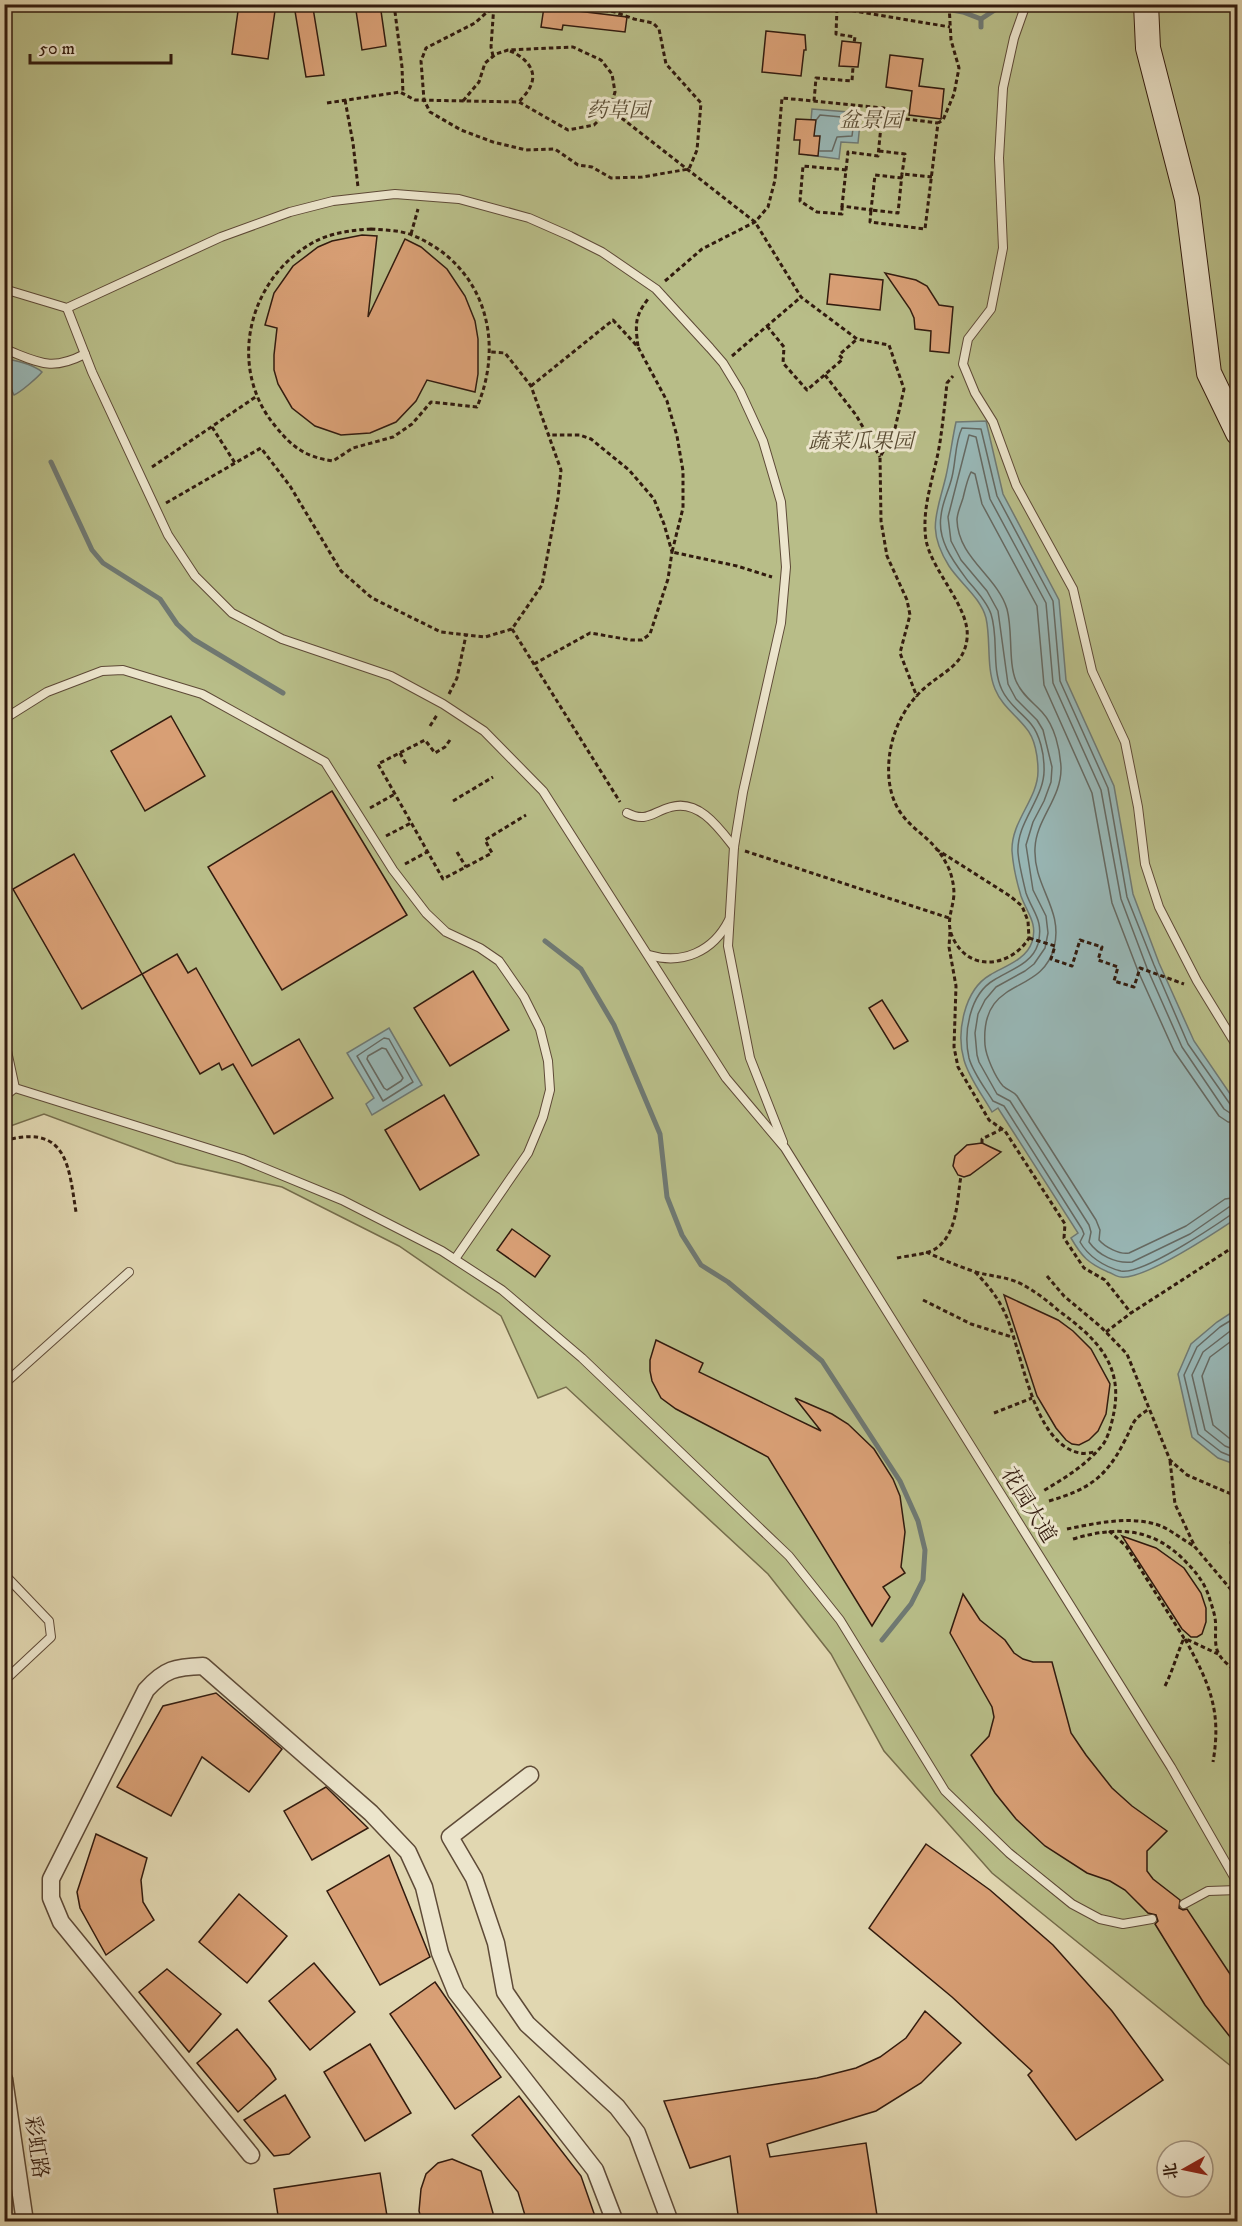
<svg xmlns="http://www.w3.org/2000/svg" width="1242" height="2226" viewBox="0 0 1242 2226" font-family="'IM FELL DW Pica','Noto Serif SC',serif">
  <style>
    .green { fill: #b8bd88; stroke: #756c4b; stroke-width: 1.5 }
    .water { fill: #98b7b6; stroke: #6f7973; stroke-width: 1.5 }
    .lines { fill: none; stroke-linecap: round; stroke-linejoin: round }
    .shore { stroke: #656962; stroke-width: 1.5 }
    .stream { stroke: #6f7973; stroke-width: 5 }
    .building { fill: #d89f75; stroke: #321b0e; stroke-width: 1.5 }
    .lane-casing { stroke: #5e4a37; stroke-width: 10 }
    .street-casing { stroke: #5e4a37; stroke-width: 19 }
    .secondary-casing { stroke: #321b0e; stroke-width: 26 }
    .path { stroke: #321b0e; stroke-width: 3; stroke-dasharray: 4.5 3; stroke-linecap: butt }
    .lane { stroke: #ece5cc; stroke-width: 8 }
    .street { stroke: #ece5cc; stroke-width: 16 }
    .secondary { stroke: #ece5cc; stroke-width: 24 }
    .labels { text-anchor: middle; stroke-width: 6; stroke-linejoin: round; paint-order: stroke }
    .park-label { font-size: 21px; font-style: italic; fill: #5a4c33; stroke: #ece5cc }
    .street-label { font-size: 21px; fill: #321b0e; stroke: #ece5cc }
  </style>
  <rect width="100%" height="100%" fill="#e1d7b1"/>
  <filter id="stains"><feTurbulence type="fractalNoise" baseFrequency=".00333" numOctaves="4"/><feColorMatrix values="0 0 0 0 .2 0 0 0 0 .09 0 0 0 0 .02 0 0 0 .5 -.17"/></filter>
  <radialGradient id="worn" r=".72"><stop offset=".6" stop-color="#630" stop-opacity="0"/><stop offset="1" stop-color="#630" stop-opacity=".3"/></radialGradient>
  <polygon class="green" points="4,5 1237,5 1237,2071 992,1873 884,1751 831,1654 768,1574 566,1387 538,1398 501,1316 399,1246 282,1187 176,1163 44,1114 5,1128"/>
  <g class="water">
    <polygon points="812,109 861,113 858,143 841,142 839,159 808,155"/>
    <path d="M7,359C18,361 34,365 42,372C38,377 21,392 14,395C10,388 6,367 7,359Z"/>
    <path d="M986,421L1003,494L1059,600L1066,680L1114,786L1133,894L1159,963L1194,1041L1237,1104V1218C1216,1232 1145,1280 1121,1277C1117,1277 1112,1273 1108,1272C1088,1263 1082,1257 1071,1238L1078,1233L998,1108L992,1112C983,1096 969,1078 964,1060C956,1033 964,990 990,975C1005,966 1026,960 1032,942C1038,923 1027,913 1021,896C1017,883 1013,865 1012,851C1011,821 1038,799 1038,771C1038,757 1035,738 1026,728C1015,714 1002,706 995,689C986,667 991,640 986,618C981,598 960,583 949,566C926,529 937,514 946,476C950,458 952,440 956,422Z"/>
    <polygon points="389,1028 422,1085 372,1115 366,1104 374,1098 347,1053"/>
    <polygon points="1237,1309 1237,1465 1218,1458 1192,1437 1178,1374 1191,1344 1217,1322"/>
  </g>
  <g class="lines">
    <g class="shore">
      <polyline points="817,119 820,115 852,118 854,121 852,136 837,137 832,151 820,151"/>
      <polygon points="384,1038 389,1039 413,1082 383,1101 357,1056"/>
      <polygon points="382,1048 386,1049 403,1078 401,1081 387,1090 384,1088 367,1059 368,1056"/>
      <path d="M1238,1107L1230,1104L1188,1044L1154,965L1127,897L1108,788L1060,681L1053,601L997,496L981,429L962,428C955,442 956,461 952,477C949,490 942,503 941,516C937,541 954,562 968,581C976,590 987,602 991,614C999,638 991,667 1002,690C1009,705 1021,712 1031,724C1040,735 1044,754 1044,767C1046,798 1016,821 1018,853C1019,865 1023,880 1026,893C1033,913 1044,920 1038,944C1032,964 1010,970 994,980C970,994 963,1032 969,1058C973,1073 985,1088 993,1101L1004,1106L1082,1229L1084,1234L1080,1242C1088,1256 1104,1267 1121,1271C1142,1275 1213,1227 1232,1214L1238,1213"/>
      <path d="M1238,1114L1230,1113L1224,1109L1182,1047L1147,968L1121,899L1101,790L1053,683L1046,603L990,499L976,437L969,435L948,517L951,541L961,560L987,591L998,611L1008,684L1016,699L1037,720L1043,730L1052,767L1051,782L1044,801L1033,822L1026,845L1033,890L1046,916L1048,933L1045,948L1034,964L1025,971L996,987L985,1000L978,1014L975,1033L977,1055L979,1062L997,1094L1010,1101L1089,1225L1091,1232L1089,1242C1098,1255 1116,1264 1132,1262L1190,1234L1229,1207L1238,1206"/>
      <path d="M1238,1123L1228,1122L1219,1116L1174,1051L1138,971L1112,903L1092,793L1044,685L1037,606L982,504L975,474L971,472C967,480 965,490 963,498C961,505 957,513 957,520C958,558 997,576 1007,609C1013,631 1008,662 1016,681C1022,695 1033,702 1042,712C1055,726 1060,750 1061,767C1062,798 1036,819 1035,848C1033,887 1064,909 1054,948C1041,997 980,975 985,1045C986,1056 995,1077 1003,1086C1007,1090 1013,1091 1017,1096L1096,1220L1100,1230L1099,1240C1105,1247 1120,1255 1129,1253L1186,1226L1225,1199L1238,1197"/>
      <polyline points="1238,1316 1220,1327 1197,1347 1184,1375 1198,1434 1221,1452 1238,1459"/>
      <polyline points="1238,1325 1203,1352 1192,1375 1205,1430 1225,1446 1238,1451"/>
      <polyline points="1238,1336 1210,1357 1202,1376 1213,1425 1229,1438 1238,1441"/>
    </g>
    <g class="stream">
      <polyline points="918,4 963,12 981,19 981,27"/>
      <polyline points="981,19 1004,4"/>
      <polyline points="51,462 92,550 103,563 160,599 177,624 193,639 283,693"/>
      <polyline points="545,941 581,969 614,1025 660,1134 667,1197 682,1235 701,1265 728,1282 822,1361 900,1481 918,1521 925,1550 923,1580 911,1604 882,1640"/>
    </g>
  </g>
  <g class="building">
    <polygon points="239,4 276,4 268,59 232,54"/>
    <polygon points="355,4 380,4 386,46 362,50"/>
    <polygon points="544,7 627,17 625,32 563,25 562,30 541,27"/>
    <polygon points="313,8 324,75 306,77 295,11"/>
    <polygon points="766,31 805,35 806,50 804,50 801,76 762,72"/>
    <polygon points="842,41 861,43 858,67 839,66"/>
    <polygon points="890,55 923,59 919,86 944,89 941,119 909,115 912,91 886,87"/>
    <polygon points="796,119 816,120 814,136 820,136 818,156 799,154 800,140 794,140"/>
    <polygon points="362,235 377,236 368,317 405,239 421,247 447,269 465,296 475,321 478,339 478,374 475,392 427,380 416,401 396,422 370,433 341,435 315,426 292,408 278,384 274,370 274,355 277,328 265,325 274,293 293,266 318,247 332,241"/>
    <polygon points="885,273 916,280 927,286 939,305 953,307 949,353 930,351 931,331 915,329 914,318 910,309"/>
    <polygon points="830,274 883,280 880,310 827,304"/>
    <polygon points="171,716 205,776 145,811 111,751"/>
    <polygon points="332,791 407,915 282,990 208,867"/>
    <polygon points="74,854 142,974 82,1009 13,889"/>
    <polygon points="177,954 188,973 196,968 252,1066 299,1039 333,1098 274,1134 233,1064 222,1070 219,1063 200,1074 142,974"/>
    <polygon points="473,971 509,1030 450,1066 414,1008"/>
    <polygon points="882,1000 908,1041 894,1049 869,1008"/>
    <polygon points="444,1095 479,1155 420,1190 385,1130"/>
    <polygon points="982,1143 1001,1152 970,1175 964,1177 958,1175 953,1166 955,1156 967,1145"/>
    <polygon points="512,1229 550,1256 535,1277 497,1250"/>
    <polygon points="1004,1295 1058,1320 1073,1331 1091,1349 1110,1384 1106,1414 1098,1431 1089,1440 1079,1445 1072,1444 1066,1440 1056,1428 1037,1396"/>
    <polygon points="656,1340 703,1363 699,1372 821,1431 795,1398 832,1414 848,1424 874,1449 893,1479 900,1496 905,1532 901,1567 905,1573 883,1587 890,1597 872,1626 768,1457 676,1409 661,1398 652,1381 650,1371 650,1360"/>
    <polygon points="1122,1536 1156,1548 1184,1568 1201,1593 1206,1608 1206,1622 1202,1634 1197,1637 1191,1637 1182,1629"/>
    <polygon points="963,1594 980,1620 1005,1640 1014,1653 1023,1659 1033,1662 1052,1662 1071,1733 1086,1755 1112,1788 1132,1806 1167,1831 1147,1851 1147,1871 1153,1879 1180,1900 1179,1908 1183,1910 1187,1909 1238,1986 1238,2047 1205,2005 1155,1924 1158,1921 1156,1915 1148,1913 1125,1890 1110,1881 1087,1873 1045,1846 1016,1819 995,1793 971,1755 989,1736 994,1717 992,1707 950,1633"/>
    <polygon points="216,1693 282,1749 249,1792 202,1757 171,1816 117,1787 163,1706"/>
    <polygon points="326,1787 368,1828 312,1860 284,1811"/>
    <polygon points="96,1834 147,1858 141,1880 143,1902 154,1920 106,1955 80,1908 77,1892"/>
    <polygon points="926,1844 990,1890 1053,1945 1112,2011 1163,2080 1076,2140 1028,2075 1032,2071 952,1997 869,1928"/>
    <polygon points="389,1855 430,1957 380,1985 327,1891"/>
    <polygon points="239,1894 287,1936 247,1983 199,1942"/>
    <polygon points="314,1963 355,2012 310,2050 269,2001"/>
    <polygon points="167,1969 221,2014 189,2052 139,1992"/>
    <polygon points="435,1982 501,2077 455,2109 390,2014"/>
    <polygon points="925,2011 961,2043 921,2083 876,2111 767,2144 770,2157 866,2143 878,2222 739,2222 730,2156 690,2168 664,2101 817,2078 856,2068 880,2057 906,2038"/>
    <polygon points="237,2029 270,2069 276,2079 238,2112 197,2063"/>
    <polygon points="370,2044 411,2113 365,2141 324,2072"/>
    <polygon points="285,2095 310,2137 289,2154 274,2156 244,2120"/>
    <polygon points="519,2096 581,2176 597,2222 527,2222 518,2192 472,2135"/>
    <polygon points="452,2159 481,2171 493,2213 492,2222 422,2222 419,2211 421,2189 426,2174 438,2163"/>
    <polygon points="380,2173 388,2222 279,2222 274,2189"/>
  </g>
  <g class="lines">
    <defs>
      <g id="lane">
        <polyline points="1026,4 1014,38 1003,88 999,158 1003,248 991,309 968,339 963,364 975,393 993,422 1016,485 1073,589 1092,671 1125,742 1138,807 1145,864 1159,907 1197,981 1238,1048"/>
        <polyline points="4,289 67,308 221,237 290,212 333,201 395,194 459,199 529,218 570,236 602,252 656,289 710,348 723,363 740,391 763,441 781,502 786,567 781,623 743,792 734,847 728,946 750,1058 783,1142"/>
        <polyline points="67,308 92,372 168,535 195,576 232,613 282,639 391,676 443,704 484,731 543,791 726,1078 785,1148 1171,1767 1238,1884"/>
        <path d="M4,349C39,362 50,372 85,354"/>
        <polyline points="4,719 47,692 102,671 123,670 202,694 325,762 393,870 426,913 446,932 480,948 499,961 524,997 540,1029 548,1061 550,1090 543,1117 528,1153 455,1259"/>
        <path d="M627,813C647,823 652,812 671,807C699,799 719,828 734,847"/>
        <path d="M649,955C682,965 713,952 729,920"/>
        <polyline points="4,1037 15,1088"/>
        <polyline points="15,1088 242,1159 342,1200 442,1251 502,1290 582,1358 789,1556 840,1620 945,1791 1009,1853 1072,1904 1100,1919 1123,1924 1152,1919"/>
        <polyline points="4,1097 15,1088"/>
        <polyline points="4,1384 129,1272"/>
        <polyline points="4,1574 49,1621 51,1637 4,1681"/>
        <polyline points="1184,1904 1208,1891 1238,1890"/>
      </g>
      <g id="street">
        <polyline points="530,1775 450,1837 474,1878 496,1943 505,1992 527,2024 617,2107 637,2133 670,2222"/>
        <polyline points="4,2079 25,2222"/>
        <path d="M251,2155L61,1922L51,1898V1879L146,1690C165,1669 175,1667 203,1666L371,1813L408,1852L424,1887L440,1953L456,1992L595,2170L615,2222"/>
      </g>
      <polyline id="secondary" points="1146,4 1148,48 1187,199 1209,373 1238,433"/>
    </defs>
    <use href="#lane" class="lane-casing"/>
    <use href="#street" class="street-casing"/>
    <use href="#secondary" class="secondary-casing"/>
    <g class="path">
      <polyline points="394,4 402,67 403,94"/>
      <polyline points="506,4 487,12 475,23 426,48 421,61 424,100 430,112 461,130 493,142 526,150 555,149 578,165 592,167 611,178 642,177 689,169 697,150 701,103 666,64 659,29 653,23 634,19 615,12 578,6 570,8 559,4"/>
      <polyline points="777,4 837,8 950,27"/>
      <polyline points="851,4 837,8 836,34 855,37 854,43"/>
      <path d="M510,51C523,56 538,69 531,85C529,91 523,97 519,102"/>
      <polyline points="493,56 491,47 494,4"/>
      <polyline points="345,100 353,143 358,187"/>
      <polyline points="463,101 479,82 485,63 496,54 508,50 573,47 601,60 612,74 615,92 610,109"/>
      <polyline points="814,101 816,78 852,81 853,67"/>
      <polyline points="327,103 400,92 415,100 519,102 568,130 594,125 610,109 755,222 801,297 857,339 889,345 904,389 894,433 880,457 881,521 887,556 907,600 910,615 900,653 917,697"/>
      <polyline points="879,151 905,154 902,174"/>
      <polyline points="932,177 902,174 898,213 871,210 870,222 925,229 938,123 943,120 954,94 959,68 951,40 949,4"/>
      <polyline points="902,178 875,175 871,210 842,206 848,152 878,156 882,116 938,123"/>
      <polyline points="842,206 842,214 817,212 800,201 803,166 847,170"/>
      <path d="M371,229C384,230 399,230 412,235C483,264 506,339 477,407L431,402L412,424L393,437L353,448L333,461C306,457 293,448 276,427C226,368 248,278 314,242C331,233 351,230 371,229Z"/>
      <polyline points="411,234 418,209"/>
      <polyline points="665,281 702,249 755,222 768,207 775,180 782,98 884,108 882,116"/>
      <polyline points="767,326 784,347 783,363 807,390 843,359 839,355 857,339"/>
      <path d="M638,346C635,324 635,316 648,299"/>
      <polyline points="732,356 801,297"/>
      <polyline points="825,375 856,415 880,457"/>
      <polyline points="531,386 613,320 638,347 667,401 677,436 683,471 683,508 672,552 737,566 772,577"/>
      <polyline points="212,427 235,463"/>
      <polyline points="152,467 257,396"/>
      <polyline points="166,503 261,448 290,486 341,571 372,598 441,632 485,637 512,629 542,585 558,498 561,470 531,386 505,353 491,352"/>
      <polyline points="512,629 620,802"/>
      <polyline points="534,664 590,633 631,640 642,640 650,634 668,579 672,552 664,524 654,499 629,470 591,439 580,435 548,435"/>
      <polyline points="449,694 457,678 466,635"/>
      <polyline points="430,726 437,715"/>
      <polyline points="450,740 445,747 435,753 425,740 378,764 443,879 492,853 485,840 526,815"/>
      <polyline points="400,753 407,766"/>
      <polyline points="453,801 493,777"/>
      <polyline points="370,808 395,794"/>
      <polyline points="386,836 411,823"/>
      <path d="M936,849L1010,896L1022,906L1028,921L1029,938C1011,967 969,973 953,938C945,922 953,910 954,894C954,884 951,871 946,863C929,829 894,828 889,779C886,744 900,708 927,686C943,672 964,665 967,639C971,608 932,572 926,540C921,506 935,475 940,442C943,422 945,402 947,383L953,376"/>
      <polyline points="745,851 949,918"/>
      <polyline points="457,852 466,867"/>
      <polyline points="405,864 427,852"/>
      <polyline points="950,932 949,947 956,986 954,1047 958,1067 989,1120 1005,1131 1065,1224 1064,1238 1084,1268 1105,1280 1131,1313"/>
      <polyline points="1029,938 1055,946 1051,959 1072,966 1080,940 1102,947 1098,960 1118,967 1114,981 1134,987 1140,968 1184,984"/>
      <path d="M4,1126L11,1139C68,1126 69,1169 76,1212"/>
      <polyline points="982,1143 982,1139 1002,1129"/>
      <path d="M926,1252C942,1259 957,1266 973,1271C994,1278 1009,1275 1030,1289C1040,1295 1050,1303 1059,1311C1096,1338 1123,1364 1114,1412C1112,1422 1109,1435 1104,1443C1088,1464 1065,1478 1043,1491"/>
      <path d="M897,1258C910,1255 928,1255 938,1247C958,1231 957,1198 961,1176"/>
      <path d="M975,1272C986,1283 996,1295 1003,1309C1022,1345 1031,1444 1080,1453C1084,1454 1090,1453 1094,1452"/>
      <polyline points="1047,1276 1064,1296 1101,1327 1127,1354 1170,1460 1187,1475 1238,1497"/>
      <polyline points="923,1300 971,1324 1012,1337"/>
      <polyline points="1106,1332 1131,1313 1238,1244"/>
      <polyline points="994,1413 1032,1398"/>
      <polyline points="1170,1461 1175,1504 1195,1547 1238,1598"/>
      <path d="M1049,1501C1087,1490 1106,1478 1124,1442C1134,1424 1130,1421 1149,1409"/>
      <path d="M1067,1529C1097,1523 1132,1515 1161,1526C1172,1531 1183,1540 1194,1546"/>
      <polyline points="1238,1530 1232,1533 1231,1543 1238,1561"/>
      <polyline points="1109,1531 1126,1546 1184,1638 1218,1654"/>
      <path d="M1073,1539C1116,1526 1153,1527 1186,1562C1197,1573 1206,1585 1210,1600C1212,1606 1214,1612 1215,1618C1217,1628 1213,1646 1219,1654C1223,1662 1232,1667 1238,1674"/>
      <path d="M1185,1639C1209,1683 1222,1710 1213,1762"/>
      <path d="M1165,1686C1173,1670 1177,1654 1184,1638"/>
    </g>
    <use href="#lane" class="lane"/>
    <use href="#street" class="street"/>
    <use href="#secondary" class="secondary"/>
  </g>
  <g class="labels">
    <g class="park-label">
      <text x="618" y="117">药草园</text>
      <text x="871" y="127">盆景园</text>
      <text x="861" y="448">蔬菜瓜果园</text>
    </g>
    <g class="street-label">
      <text transform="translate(1029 1505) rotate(58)" y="7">花园大道</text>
      <text transform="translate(37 2147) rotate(82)" y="7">彩虹路</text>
    </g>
  </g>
  <rect width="1242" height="2226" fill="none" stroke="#e1d7b1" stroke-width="24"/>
  <rect x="6" y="6" width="1230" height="2214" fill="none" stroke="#321b0e" stroke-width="3"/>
  <rect x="12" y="12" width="1218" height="2202" fill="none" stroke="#321b0e" stroke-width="1.5"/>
  <g transform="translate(1185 2169) rotate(261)"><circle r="28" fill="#ece5cc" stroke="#a29480" stroke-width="1.5"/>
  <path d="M0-4.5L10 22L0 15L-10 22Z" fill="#8f2418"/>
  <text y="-9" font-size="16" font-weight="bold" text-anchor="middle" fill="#321b0e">北</text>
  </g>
  <path d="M30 54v9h141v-9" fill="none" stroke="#321b0e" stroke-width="3"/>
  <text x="39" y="54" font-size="18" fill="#321b0e" stroke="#ece5cc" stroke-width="4.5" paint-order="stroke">50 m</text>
  <rect width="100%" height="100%" filter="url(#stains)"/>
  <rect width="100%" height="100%" fill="url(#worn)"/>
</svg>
